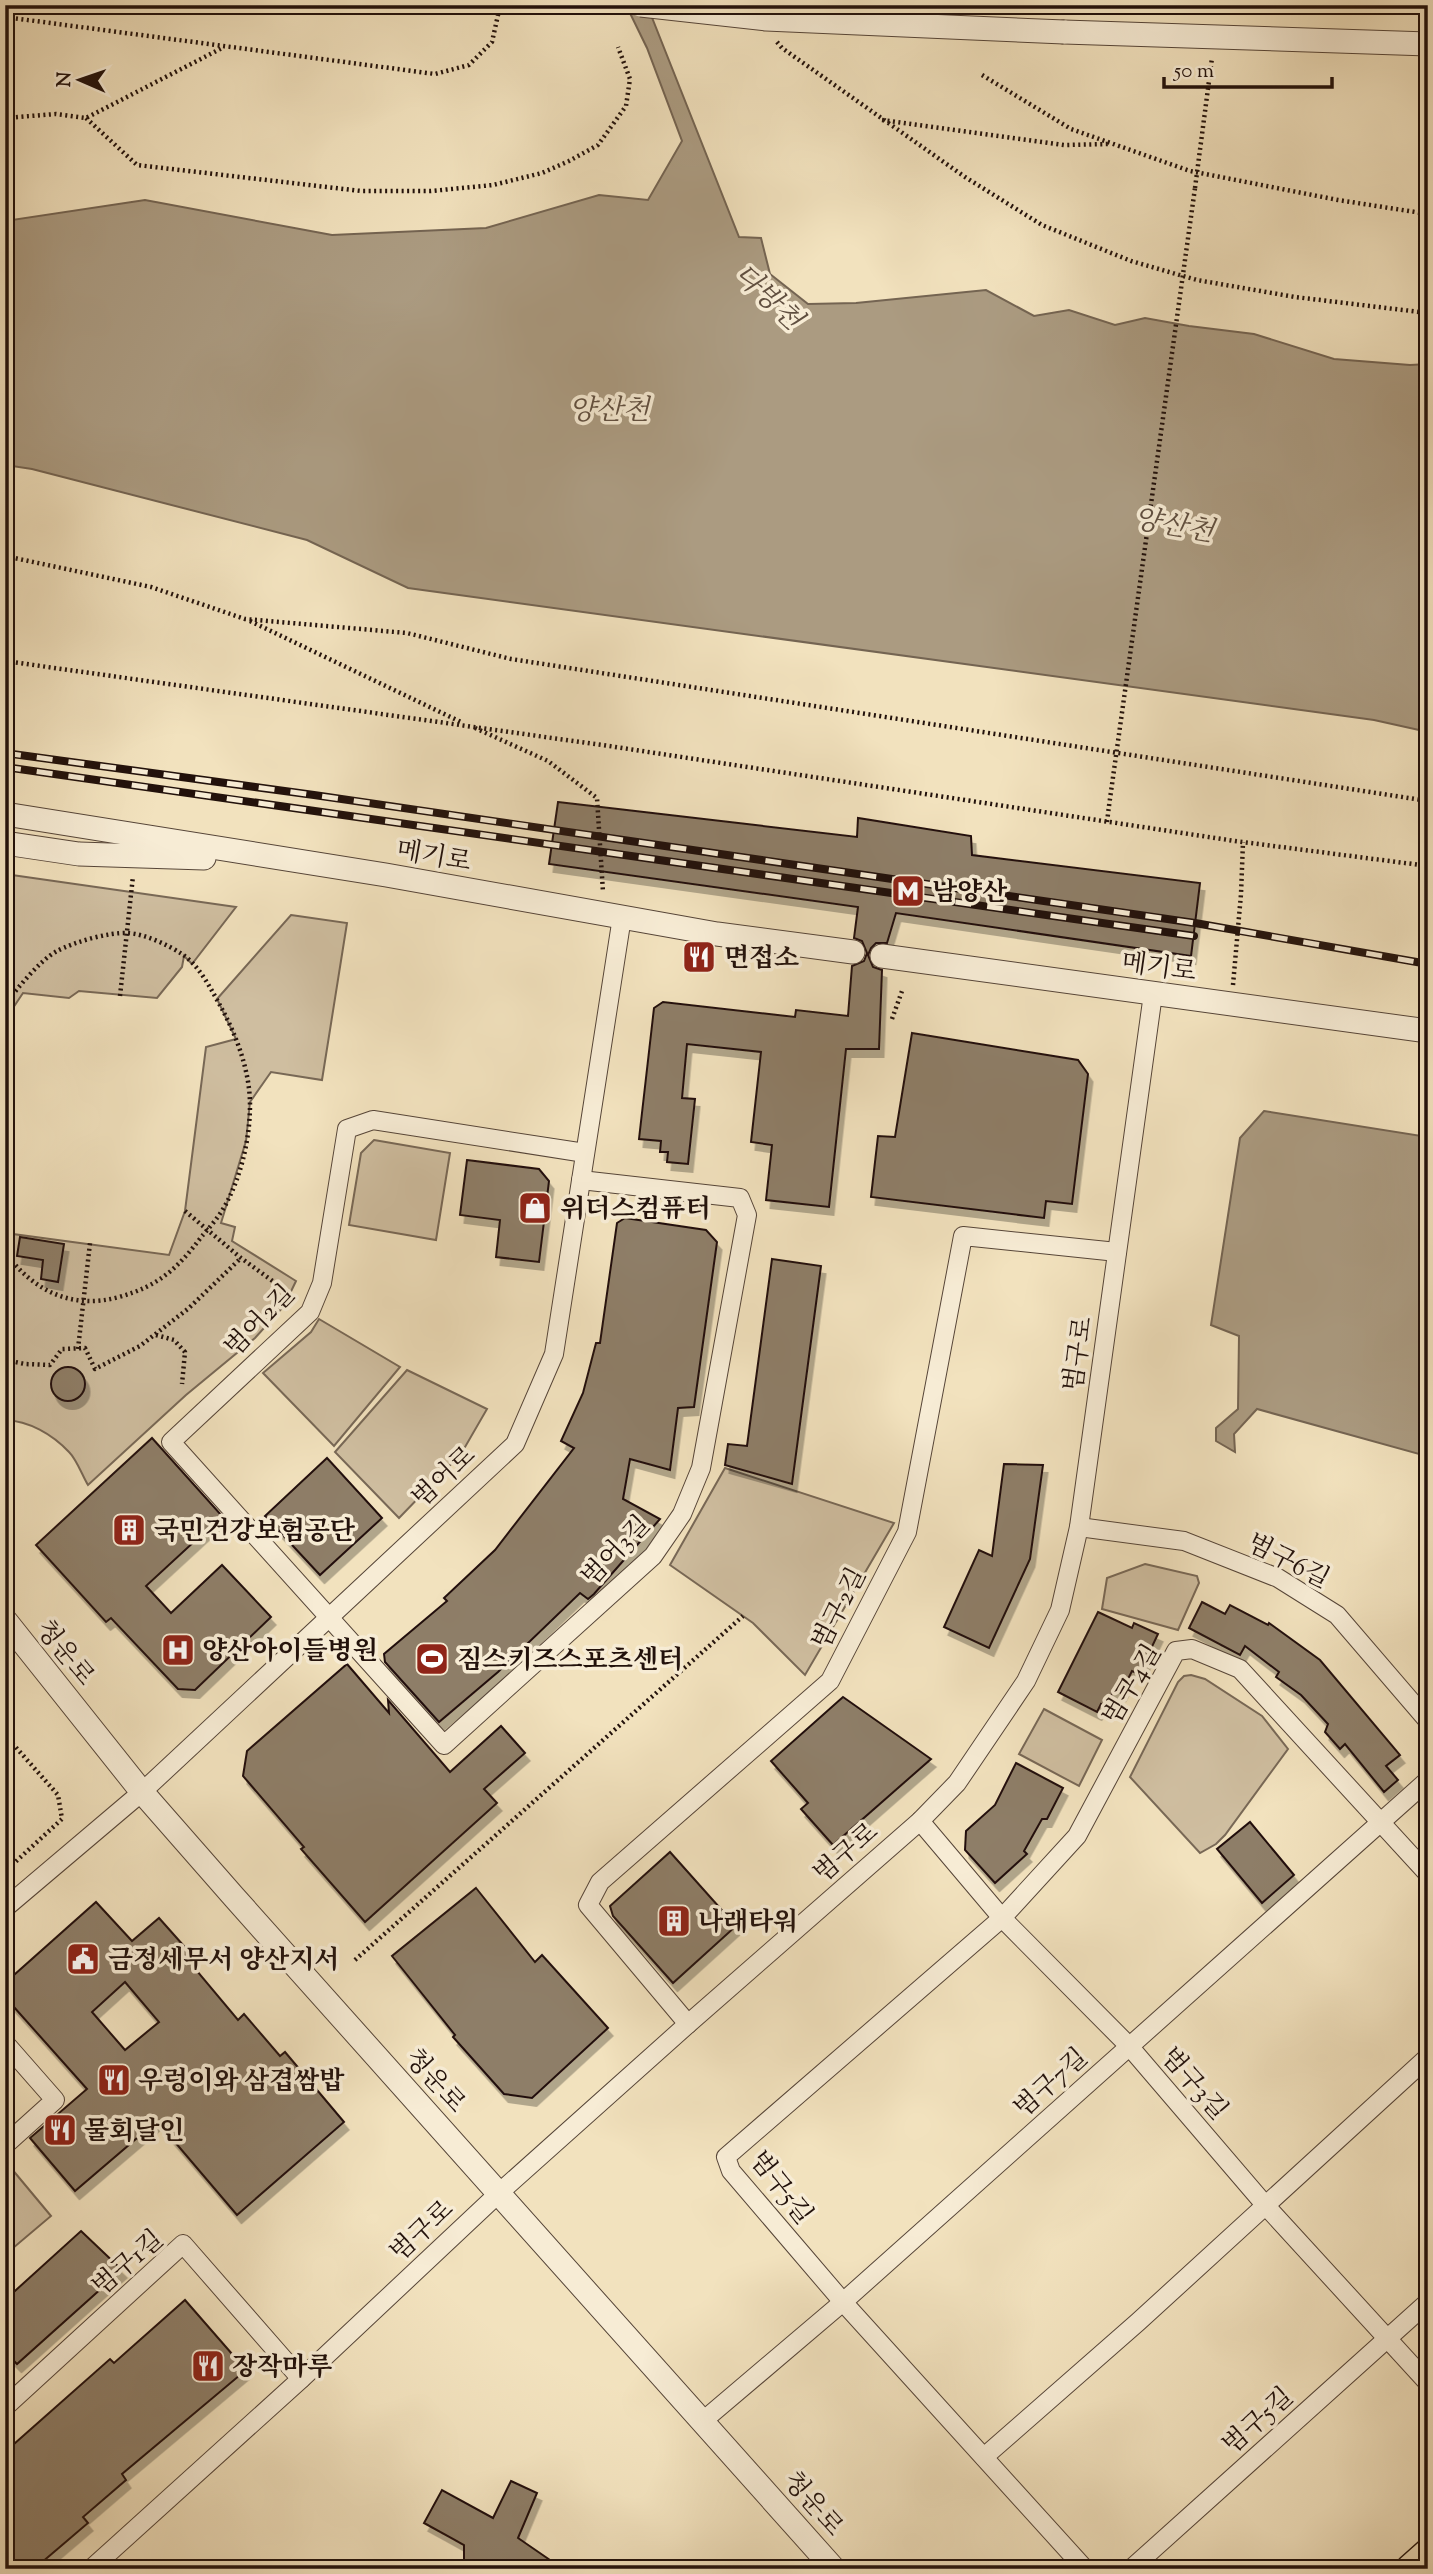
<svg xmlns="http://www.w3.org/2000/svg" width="1433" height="2574" viewBox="0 0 1433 2574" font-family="'Sorts Mill Goudy','Noto Serif KR',serif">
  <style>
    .green { fill: #cfbea0; stroke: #786856; stroke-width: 2 }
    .water { fill: #ab9b81; stroke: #746452; stroke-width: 2 }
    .building { fill: #8e7e68; stroke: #22110b; stroke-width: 2; fill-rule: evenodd; filter: url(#shadow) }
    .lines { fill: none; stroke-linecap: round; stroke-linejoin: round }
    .minor-casing { stroke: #564538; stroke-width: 20 }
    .tertiary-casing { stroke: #564538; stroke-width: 25 }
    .primary-casing { stroke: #22110b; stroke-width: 31 }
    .path { stroke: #22110b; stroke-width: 4.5; stroke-dasharray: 2 3.5; stroke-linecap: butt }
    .minor { stroke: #f7ecd5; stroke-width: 18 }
    .tertiary { stroke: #f7ecd5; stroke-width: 23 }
    .primary { stroke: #f2e2be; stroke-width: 28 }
    .rail-casing { stroke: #22110b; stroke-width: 8 }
    .rail { stroke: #f7ecd5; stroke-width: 5; stroke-dasharray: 16; stroke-linecap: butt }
    .tertiary-bridge-casing { stroke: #564538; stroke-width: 25; stroke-linecap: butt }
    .path-bridge { stroke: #22110b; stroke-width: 4.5; stroke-dasharray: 2 3.5; stroke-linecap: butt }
    .tertiary-bridge { stroke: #f7ecd5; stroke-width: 23 }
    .labels { text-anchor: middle; stroke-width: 7; stroke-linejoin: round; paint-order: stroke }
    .street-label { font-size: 26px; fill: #22110b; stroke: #f7ecd5 }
    .poi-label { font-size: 26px; font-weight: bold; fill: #22110b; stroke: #f7ecd5; text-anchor: start }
    .water-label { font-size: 28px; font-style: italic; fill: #604f40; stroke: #f7ecd5 }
  </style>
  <defs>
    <filter id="shadow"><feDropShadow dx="4.5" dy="8" stdDeviation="0" flood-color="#0004"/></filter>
  </defs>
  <rect width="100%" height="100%" fill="#f2e2be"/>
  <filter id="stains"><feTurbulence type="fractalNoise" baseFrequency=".00286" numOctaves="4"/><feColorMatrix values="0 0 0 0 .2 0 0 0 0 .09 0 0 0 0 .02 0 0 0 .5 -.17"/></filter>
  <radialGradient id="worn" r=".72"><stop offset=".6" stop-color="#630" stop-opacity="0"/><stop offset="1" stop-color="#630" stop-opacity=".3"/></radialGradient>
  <g class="green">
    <polygon points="5,874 236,907 192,964 184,956 182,967 157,998 79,991 69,998 23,993 5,1020"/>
    <path d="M291,915L347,923L322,1080L271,1072L250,1102L246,1141L221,1223L235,1227L232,1241L296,1281L284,1306L255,1338L186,1395L88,1485C82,1475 77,1460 69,1452C52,1434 29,1421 5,1420V1233L169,1255L185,1211L206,1047L236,1039L217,999Z"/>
    <polygon points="374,1140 450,1153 436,1240 349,1225 361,1153"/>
    <polygon points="319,1319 400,1367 334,1446 263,1373 311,1332"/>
    <polygon points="407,1370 487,1409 461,1454 399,1518 335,1452"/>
    <polygon points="725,1468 894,1523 805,1675 753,1623 670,1565"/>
    <polygon points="1145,1564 1197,1576 1199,1583 1178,1630 1102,1609 1107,1578"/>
    <polygon points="1191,1675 1205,1679 1262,1716 1288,1749 1225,1835 1216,1844 1200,1853 1130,1777 1178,1682 1184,1676"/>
    <polygon points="1044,1709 1102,1740 1079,1786 1019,1754"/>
    <polygon points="6,2162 51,2216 6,2254 5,2253"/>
  </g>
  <g class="water">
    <polygon points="626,5 647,5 739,237 761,238 770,274 808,304 856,303 986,290 1034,316 1069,310 1115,325 1145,318 1189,326 1254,334 1334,359 1410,365 1428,364 1428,732 1374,720 408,588 307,540 32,469 5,465 5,221 145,200 332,235 486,228 599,195 648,200 682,141 647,48"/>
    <polygon points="1264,1111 1428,1137 1428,1464 1423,1455 1257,1409 1234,1434 1235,1452 1216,1441 1216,1428 1238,1409 1239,1336 1211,1325 1240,1138"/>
  </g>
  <g class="building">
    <polygon points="558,802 857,837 858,818 971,836 972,855 1200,883 1191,956 896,913 887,943 876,943 871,948 868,955 873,967 882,970 879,1049 846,1049 829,1207 766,1200 772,1145 751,1142 761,1052 687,1044 682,1098 695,1099 688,1164 667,1162 668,1152 660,1152 661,1141 639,1139 654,1008 663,1002 795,1017 796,1010 848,1016 852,966 864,961 867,953 862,941 854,938 858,907 549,864"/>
    <polygon points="912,1033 1078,1060 1088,1074 1072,1204 1046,1201 1044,1218 871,1197 878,1136 895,1137"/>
    <polygon points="467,1160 539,1169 549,1181 539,1262 496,1257 500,1220 460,1215"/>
    <polygon points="625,1218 706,1230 717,1242 694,1407 678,1408 670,1470 630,1459 623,1499 660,1519 594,1594 588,1599 580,1593 498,1672 439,1722 385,1662 384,1654 447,1601 444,1598 495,1550 574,1448 561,1441 583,1393 596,1343 600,1343 617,1223"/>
    <polygon points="20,1237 64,1244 58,1282 41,1279 43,1260 17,1256"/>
    <polygon points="772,1259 821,1266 792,1484 725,1465 728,1444 747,1446"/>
    <circle cx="68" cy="1384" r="17"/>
    <polygon points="152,1438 222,1516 146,1586 171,1613 222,1565 271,1617 195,1690 178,1689 111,1618 106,1622 36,1545"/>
    <polygon points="327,1458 382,1518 320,1575 265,1516"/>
    <polygon points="1004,1464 1043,1465 1030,1559 989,1648 944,1627 979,1550 992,1556"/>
    <polygon points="1202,1602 1225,1614 1230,1605 1268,1625 1269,1623 1320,1660 1400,1755 1386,1766 1398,1780 1384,1792 1345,1744 1340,1749 1325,1732 1328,1724 1301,1695 1276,1677 1279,1672 1245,1646 1240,1655 1189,1628"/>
    <polygon points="1098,1612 1132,1628 1134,1623 1158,1634 1139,1674 1132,1671 1121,1693 1114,1689 1106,1707 1101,1704 1097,1712 1058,1692"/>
    <polygon points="347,1664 389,1713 388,1700 450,1772 501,1726 525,1753 484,1789 497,1803 365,1922 301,1849 304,1847 243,1776 247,1751"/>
    <polygon points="843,1697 931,1759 833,1845 801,1809 808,1803 771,1761"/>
    <polygon points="1016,1763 1063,1788 1047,1819 1042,1819 1024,1851 1027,1854 995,1883 965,1850 966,1831 995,1805"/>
    <polygon points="1250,1822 1294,1875 1262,1903 1217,1849"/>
    <polygon points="670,1852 736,1926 673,1983 613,1916 610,1906"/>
    <polygon points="476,1888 535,1962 542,1955 608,2028 532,2098 504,2094 453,2037 455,2035 392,1956"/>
    <path d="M96,1902L132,1941L159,1918L191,1954L186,1958L238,2020L244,2014L280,2056L285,2052L344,2122L237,2215L157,2121L75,2191L30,2138L87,2089L5,1997V1983ZM125,1982L159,2022L125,2050L92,2012Z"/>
    <polygon points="81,2231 122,2270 17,2364 5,2352 5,2300"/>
    <polygon points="185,2300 246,2370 122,2474 126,2480 83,2517 88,2523 34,2569 5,2569 5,2452 110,2359 114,2363"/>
    <polygon points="511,2481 537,2493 518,2538 563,2569 464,2569 464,2545 424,2523 442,2490 493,2518"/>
  </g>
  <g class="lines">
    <defs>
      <g id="minor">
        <polyline points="581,1180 740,1198 747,1215 701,1468 682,1514 653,1556 444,1745 171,1442 310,1312 322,1283 347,1129 373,1120 585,1153"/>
        <polyline points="1079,1527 1184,1541 1278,1578 1337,1615 1428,1721"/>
        <polyline points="920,1821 1002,1918 1129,2046 1266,2206 1428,2383"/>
        <polyline points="5,1908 142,1792 515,1444 554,1354 622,917"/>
        <polyline points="688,2024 588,1905 600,1882 830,1681 907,1532 963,1236 1117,1252"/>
        <polyline points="5,2043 55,2100 5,2145"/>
        <polyline points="5,2407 183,2244 301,2379"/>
        <polyline points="704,2420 843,2302 1428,1780"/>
        <polyline points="984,2457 1138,2322 1428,2057"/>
        <polyline points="91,2569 301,2379 499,2193 688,2024 920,1821 957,1783 1026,1681 1060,1610 1079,1527 1153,994"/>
        <polyline points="1085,2569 843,2302 731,2171 726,2157 1002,1918 1077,1836 1176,1651 1192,1649 1240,1669 1428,1874"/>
        <polyline points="1131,2569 1428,2302"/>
      </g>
      <g id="tertiary">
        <polyline points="1064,32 1428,44"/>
        <polyline points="5,814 386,875 717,934 853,952"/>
        <polyline points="5,843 79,854 204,858"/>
        <polyline points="882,956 1428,1031"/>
        <polyline points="5,1620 142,1792 234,1897 834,2569"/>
      </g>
      <polyline id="primary" points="1410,2569 1428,2553"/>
    </defs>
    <use href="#minor" class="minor-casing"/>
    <use href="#tertiary" class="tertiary-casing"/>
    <use href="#primary" class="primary-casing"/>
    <g class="path">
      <polyline points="5,17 435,74 469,65 492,42 498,15 493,5"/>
      <polyline points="777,42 782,48 965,177 1042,225 1131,261 1197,280 1295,297 1428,313"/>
      <polyline points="982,75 1071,129 1190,171 1338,200 1428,214"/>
      <polyline points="5,118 56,114 86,118 224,47"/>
      <polyline points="86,118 137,165 361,191 431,191 493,185 542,173 569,161 598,145 626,106 630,79 618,47"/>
      <polyline points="882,120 1064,145 1110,144"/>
      <polyline points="1195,188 1212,58"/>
      <polyline points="5,556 151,587 245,619 407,633 511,659 1428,801"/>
      <polyline points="250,621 463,723"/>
      <polyline points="5,661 609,746 1235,841 1428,866"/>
      <polyline points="475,728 548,761 597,798 603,892"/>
      <polyline points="1107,822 1109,806"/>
      <polyline points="1233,985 1241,894 1243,842"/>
      <polyline points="120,996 133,876"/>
      <path d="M5,1004C18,988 39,961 57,951C74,942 109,932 128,933C145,934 168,945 182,954C200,966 212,991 222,1009C237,1037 250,1072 250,1105C250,1137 242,1173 227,1202C221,1214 211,1226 202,1236C178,1268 159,1286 119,1297C72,1310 33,1291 5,1252"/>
      <polyline points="892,1019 902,991"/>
      <polyline points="185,1211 241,1258 285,1290"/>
      <polyline points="156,1335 174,1340 185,1352 182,1384"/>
      <polyline points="78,1349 90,1243"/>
      <polyline points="5,1360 25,1364 50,1365 62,1349 85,1348 95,1369 140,1346 189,1308 241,1258"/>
      <polyline points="5,1735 58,1795 62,1819 12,1865 5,1866"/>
      <polyline points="355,1960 743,1616"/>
    </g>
    <use href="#minor" class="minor"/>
    <use href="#tertiary" class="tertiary"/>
    <use href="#primary" class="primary"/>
    <defs>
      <g id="rail">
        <polyline points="5,753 314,795 1195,923 1428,964"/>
        <polyline points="5,767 1194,936"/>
      </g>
    </defs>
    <use href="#rail" class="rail-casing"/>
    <use href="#rail" class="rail"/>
    <defs>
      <polyline id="tertiary-bridge" points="641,5 766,19 1064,32"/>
    </defs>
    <use href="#tertiary-bridge" class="tertiary-bridge-casing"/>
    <polyline class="path-bridge" points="1109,806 1195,188"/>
    <use href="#tertiary-bridge" class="tertiary-bridge"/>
  </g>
  <defs>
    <symbol id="metro-square" viewBox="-11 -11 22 22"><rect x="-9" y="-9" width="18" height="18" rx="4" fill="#8f2418" stroke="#f7ecd5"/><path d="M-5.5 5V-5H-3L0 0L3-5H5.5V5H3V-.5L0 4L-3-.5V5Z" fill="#fff"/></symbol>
    <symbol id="restaurant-square" viewBox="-11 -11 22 22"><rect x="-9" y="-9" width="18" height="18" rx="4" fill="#8f2418" stroke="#f7ecd5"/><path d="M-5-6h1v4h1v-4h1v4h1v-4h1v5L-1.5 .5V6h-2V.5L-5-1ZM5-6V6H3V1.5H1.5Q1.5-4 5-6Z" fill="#fff"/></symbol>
    <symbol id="shop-square" viewBox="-11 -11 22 22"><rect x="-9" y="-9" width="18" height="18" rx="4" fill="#8f2418" stroke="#f7ecd5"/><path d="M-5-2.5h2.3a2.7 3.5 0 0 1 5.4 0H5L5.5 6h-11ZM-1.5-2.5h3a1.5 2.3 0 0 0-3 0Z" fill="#fff"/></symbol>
    <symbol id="building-square" viewBox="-11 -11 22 22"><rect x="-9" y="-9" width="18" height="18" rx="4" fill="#8f2418" stroke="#f7ecd5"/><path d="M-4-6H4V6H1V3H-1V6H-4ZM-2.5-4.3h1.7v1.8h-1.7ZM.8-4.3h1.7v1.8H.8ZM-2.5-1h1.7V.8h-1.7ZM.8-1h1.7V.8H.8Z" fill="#fff"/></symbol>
    <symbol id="hospital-square" viewBox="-11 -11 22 22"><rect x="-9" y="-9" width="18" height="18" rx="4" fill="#8f2418" stroke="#f7ecd5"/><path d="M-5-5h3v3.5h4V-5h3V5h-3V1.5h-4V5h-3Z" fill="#fff"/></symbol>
    <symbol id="stadium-square" viewBox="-11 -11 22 22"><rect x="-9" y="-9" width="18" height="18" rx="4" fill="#8f2418" stroke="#f7ecd5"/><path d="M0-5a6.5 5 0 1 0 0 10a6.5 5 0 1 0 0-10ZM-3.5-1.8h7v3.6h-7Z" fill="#fff"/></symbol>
    <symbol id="civic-square" viewBox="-11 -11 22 22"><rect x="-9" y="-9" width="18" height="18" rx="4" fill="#8f2418" stroke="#f7ecd5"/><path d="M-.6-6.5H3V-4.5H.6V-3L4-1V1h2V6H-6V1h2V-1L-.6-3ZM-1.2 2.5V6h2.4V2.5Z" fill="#fff"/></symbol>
  </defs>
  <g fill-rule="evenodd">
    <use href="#metro-square" x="889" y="872" width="38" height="38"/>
    <use href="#restaurant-square" x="680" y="938" width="38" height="38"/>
    <use href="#shop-square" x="516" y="1189" width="38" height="38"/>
    <use href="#building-square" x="110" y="1511" width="38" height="38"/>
    <use href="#hospital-square" x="159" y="1631" width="38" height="38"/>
    <use href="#stadium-square" x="413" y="1640" width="38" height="38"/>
    <use href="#building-square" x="655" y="1902" width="38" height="38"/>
    <use href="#civic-square" x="64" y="1940" width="38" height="38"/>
    <use href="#restaurant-square" x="95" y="2061" width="38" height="38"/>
    <use href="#restaurant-square" x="41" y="2111" width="38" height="38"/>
    <use href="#restaurant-square" x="189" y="2347" width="38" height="38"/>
  </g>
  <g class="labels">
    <g class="street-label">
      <text transform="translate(434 855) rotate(10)" y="9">메기로</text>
      <text transform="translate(1159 966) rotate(8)" y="9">메기로</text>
      <text transform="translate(259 1320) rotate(-46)" y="9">범어2길</text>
      <text transform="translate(1077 1354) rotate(-82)" y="9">범구로</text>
      <text transform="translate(443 1476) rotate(-43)" y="9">범어로</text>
      <text transform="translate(615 1550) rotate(-46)" y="9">범어3길</text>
      <text transform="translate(1289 1560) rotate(27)" y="9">범구6길</text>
      <text transform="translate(838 1608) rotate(-63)" y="9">범구2길</text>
      <text transform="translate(66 1652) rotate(51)" y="9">청운로</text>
      <text transform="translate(1131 1684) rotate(-59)" y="9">범구4길</text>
      <text transform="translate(845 1852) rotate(-41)" y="9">범구로</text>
      <text transform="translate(436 2080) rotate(48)" y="9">청운로</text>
      <text transform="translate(1050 2082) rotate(-42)" y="9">범구7길</text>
      <text transform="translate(1195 2083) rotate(49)" y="9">범구3길</text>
      <text transform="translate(782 2187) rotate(52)" y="9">범구5길</text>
      <text transform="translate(421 2230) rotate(-43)" y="9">범구로</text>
      <text transform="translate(127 2262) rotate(-41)" y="9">범구1길</text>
      <text transform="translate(1257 2420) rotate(-42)" y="9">범구5길</text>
      <text transform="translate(814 2503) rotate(49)" y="9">청운로</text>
    </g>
    <g class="poi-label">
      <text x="932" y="900">남양산</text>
      <text x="724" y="966">면접소</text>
      <text x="560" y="1217">위더스컴퓨터</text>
      <text x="154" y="1539">국민건강보험공단</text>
      <text x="202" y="1659">양산아이들병원</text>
      <text x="457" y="1668">짐스키즈스포츠센터</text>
      <text x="698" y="1930">나래타워</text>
      <text x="108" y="1968">금정세무서 양산지서</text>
      <text x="138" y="2089">우렁이와 삼겹쌈밥</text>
      <text x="84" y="2139">물회달인</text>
      <text x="232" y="2375">장작마루</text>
    </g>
    <g class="water-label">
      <text transform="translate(769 296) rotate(43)" y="10">다방천</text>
      <text x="609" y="419">양산천</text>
      <text transform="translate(1174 524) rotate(10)" y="10">양산천</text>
    </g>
  </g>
  <rect width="1433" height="2574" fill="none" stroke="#f2e2be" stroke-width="28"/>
  <rect x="7" y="7" width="1419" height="2560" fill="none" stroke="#22110b" stroke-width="3.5"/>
  <rect x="14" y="14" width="1405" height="2546" fill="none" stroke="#22110b" stroke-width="2"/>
  <g transform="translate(80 80) rotate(272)" stroke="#f7ecd5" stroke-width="5" paint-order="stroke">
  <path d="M0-5L12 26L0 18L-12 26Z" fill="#22110b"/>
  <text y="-10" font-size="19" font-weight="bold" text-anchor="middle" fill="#22110b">N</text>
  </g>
  <path d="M1164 77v10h168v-10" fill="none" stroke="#22110b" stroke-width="3.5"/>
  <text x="1174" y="77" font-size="21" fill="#22110b" stroke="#f7ecd5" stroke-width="5" paint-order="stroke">50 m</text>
  <rect width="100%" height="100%" filter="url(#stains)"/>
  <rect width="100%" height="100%" fill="url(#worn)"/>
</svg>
